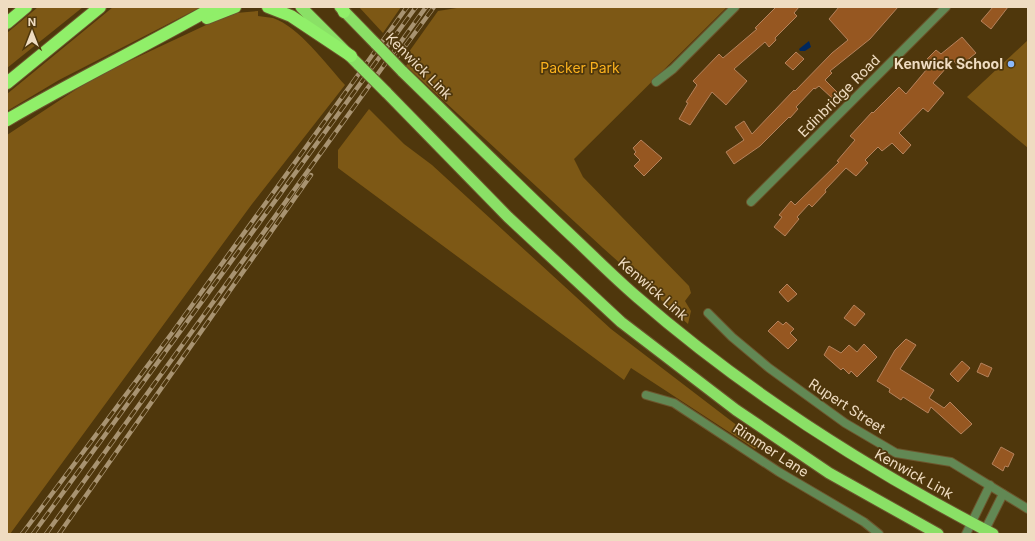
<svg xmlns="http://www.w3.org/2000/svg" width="1035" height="541" viewBox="0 0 1035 541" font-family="Inter,sans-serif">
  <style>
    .green { fill: #7d5815 }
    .water { fill: #00285e }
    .building { fill: #965721; stroke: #b5825c }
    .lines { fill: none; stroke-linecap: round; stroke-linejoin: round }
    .minor-casing { stroke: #6c552d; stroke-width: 10 }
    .trunk-casing { stroke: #6c552d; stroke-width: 13 }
    .motorway-casing { stroke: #6c552d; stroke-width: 14 }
    .minor { stroke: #628854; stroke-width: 8 }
    .trunk { stroke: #8ae066; stroke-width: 11 }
    .motorway { stroke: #90ef69; stroke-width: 12 }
    .rail-casing { stroke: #a89371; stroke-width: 4.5 }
    .rail { stroke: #4f370c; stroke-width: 3; stroke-dasharray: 9; stroke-linecap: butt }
    .trunk-bridge-casing { stroke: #6c552d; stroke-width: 13; stroke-linecap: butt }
    .trunk-bridge { stroke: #8ae066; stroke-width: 11 }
    .poi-dot { fill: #8bb9fc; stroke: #4f370c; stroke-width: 1.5 }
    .labels { text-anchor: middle; stroke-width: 3.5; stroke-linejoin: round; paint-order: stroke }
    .poi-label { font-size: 14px; font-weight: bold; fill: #efdcc1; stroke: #4f370c; text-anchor: end }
    .street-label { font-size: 14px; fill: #efdcc1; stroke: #4f370c }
    .park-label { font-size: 14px; fill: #fab11e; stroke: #4f370c }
  </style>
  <rect width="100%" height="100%" fill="#4f370c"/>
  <g class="green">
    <polygon points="38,7 83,7 7,68 7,33"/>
    <polygon points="113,7 201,7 59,80 7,111 7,94"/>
    <polygon points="359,7 401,7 383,33"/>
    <polygon points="463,7 727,7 574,159 583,177 689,286 691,293 685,301 691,311 688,324 603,248 406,66 410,60 406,56 438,11"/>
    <path d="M258,11V16C263,17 268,17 273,18C299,27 326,64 345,85L252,204L10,534H7V135L95,77L221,18L236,13Z"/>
    <polygon points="1028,40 1028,148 967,97"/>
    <polygon points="369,109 404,144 432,165 611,329 760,443 755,449 631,368 624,380 338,168 338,150"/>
  </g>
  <polygon class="water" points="809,41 811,47 805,51 800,51 799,49"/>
  <g class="building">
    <polygon points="776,7 799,7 794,13 797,16 775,38 776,40 769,47 765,42 734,69 747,81 726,105 712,92 690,125 679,119 688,103 686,102 697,85 693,81 719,54 723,58 757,29 755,28"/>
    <polygon points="839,7 898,7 870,39 830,71 832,73 825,80 837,92 832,98 819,86 815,89 814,88 796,107 798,109 790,118 789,117 760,146 734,164 726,152 744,140 735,127 744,121 752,134 794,90 795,91 832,53 848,40 829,19"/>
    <polygon points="993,7 1008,7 991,29 981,21"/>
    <polygon points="962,37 976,53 959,67 953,60 933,83 944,93 928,112 923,108 899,133 911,145 903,154 892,143 882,151 878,147 865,160 868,163 856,176 846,168 825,190 826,192 812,207 809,204 797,217 799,219 785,236 774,227 782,217 779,215 791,201 795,205 839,162 837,161 855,140 850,136 872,112 873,113 899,87 906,94 932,63 927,59 936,50 941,54"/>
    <polygon points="796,52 804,59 793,70 785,63"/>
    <polygon points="641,140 662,158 644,176 634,166 640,160 634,154 636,152 633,148"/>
    <polygon points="787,284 797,294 788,302 779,292"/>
    <polygon points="854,305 865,314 855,326 844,318"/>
    <polygon points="778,321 783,325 786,322 794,329 790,333 797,340 788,349 768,331"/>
    <polygon points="906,339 916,345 900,369 934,390 929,398 944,408 950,402 972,424 961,434 931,407 928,413 903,397 901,400 889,392 890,389 877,381 895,350"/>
    <polygon points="864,344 877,357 857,377 851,371 849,374 843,368 841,370 824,355 829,346 841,353 849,345 857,352"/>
    <polygon points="962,361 970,368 958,382 950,374"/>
    <polygon points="981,363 992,368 988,377 977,372"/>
    <polygon points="1001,447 1014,454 1008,467 1005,466 1003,471 992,464"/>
  </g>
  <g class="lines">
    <defs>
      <g id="minor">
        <polyline points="656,82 673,69 735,7"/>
        <polyline points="751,202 946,7"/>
        <polyline points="708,313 732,337 769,368 845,423 896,453 951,462 1028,509"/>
        <polyline points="646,395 674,403 779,472 864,522 879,534"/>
        <polyline points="966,534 990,485"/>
        <polyline points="983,534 1003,494"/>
      </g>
      <g id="trunk">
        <polyline points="301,7 359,65"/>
        <polyline points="340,7 376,44"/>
        <path d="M402,71C460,127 517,185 576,240C596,259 616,279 637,297C745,391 866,468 993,534"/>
        <polyline points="386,92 508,217 621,322 736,410 829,473 938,534"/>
      </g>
      <g id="motorway">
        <polyline points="268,7 291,16 351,56"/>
        <polyline points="342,7 344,12"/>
        <polyline points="207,18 235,7"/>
        <polyline points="7,23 26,7"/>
        <polyline points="7,83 100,7"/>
        <path d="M7,120C75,80 146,46 214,7"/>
      </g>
    </defs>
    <use href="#minor" class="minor-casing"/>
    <use href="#trunk" class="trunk-casing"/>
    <use href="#motorway" class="motorway-casing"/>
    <use href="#minor" class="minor"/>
    <use href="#trunk" class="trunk"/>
    <use href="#motorway" class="motorway"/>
    <defs>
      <g id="rail">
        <polyline points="395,60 434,7"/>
        <polyline points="22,534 172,333 407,7"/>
        <polyline points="33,534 416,7"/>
        <polyline points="46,534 426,7"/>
        <polyline points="59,534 311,175"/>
      </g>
    </defs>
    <use href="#rail" class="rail-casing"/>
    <use href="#rail" class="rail"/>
    <defs>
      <g id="trunk-bridge">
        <polyline points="376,44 402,71"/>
        <polyline points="359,65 386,92"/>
      </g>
    </defs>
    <use href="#trunk-bridge" class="trunk-bridge-casing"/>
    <use href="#trunk-bridge" class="trunk-bridge"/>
  </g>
  <circle class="poi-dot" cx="1011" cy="64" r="4"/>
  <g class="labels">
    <g class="poi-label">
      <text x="1003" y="69">Kenwick School</text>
    </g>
    <g class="street-label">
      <text transform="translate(419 66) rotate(45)" y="5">Kenwick Link</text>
      <text transform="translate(839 96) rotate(-45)" y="5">Edinbridge Road</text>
      <text transform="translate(653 289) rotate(41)" y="5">Kenwick Link</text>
      <text transform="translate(847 406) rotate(33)" y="5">Rupert Street</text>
      <text transform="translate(771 450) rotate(33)" y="5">Rimmer Lane</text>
      <text transform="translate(914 474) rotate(29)" y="5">Kenwick Link</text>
    </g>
    <g class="park-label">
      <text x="580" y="73">Packer Park</text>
    </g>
  </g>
  <rect width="1035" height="541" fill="none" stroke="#efdcc1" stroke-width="16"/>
  <g transform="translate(32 32)" stroke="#4f370c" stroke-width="3" paint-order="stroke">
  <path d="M0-3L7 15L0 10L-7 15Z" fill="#efdcc1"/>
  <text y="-6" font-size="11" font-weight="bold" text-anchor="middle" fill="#efdcc1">N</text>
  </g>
</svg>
